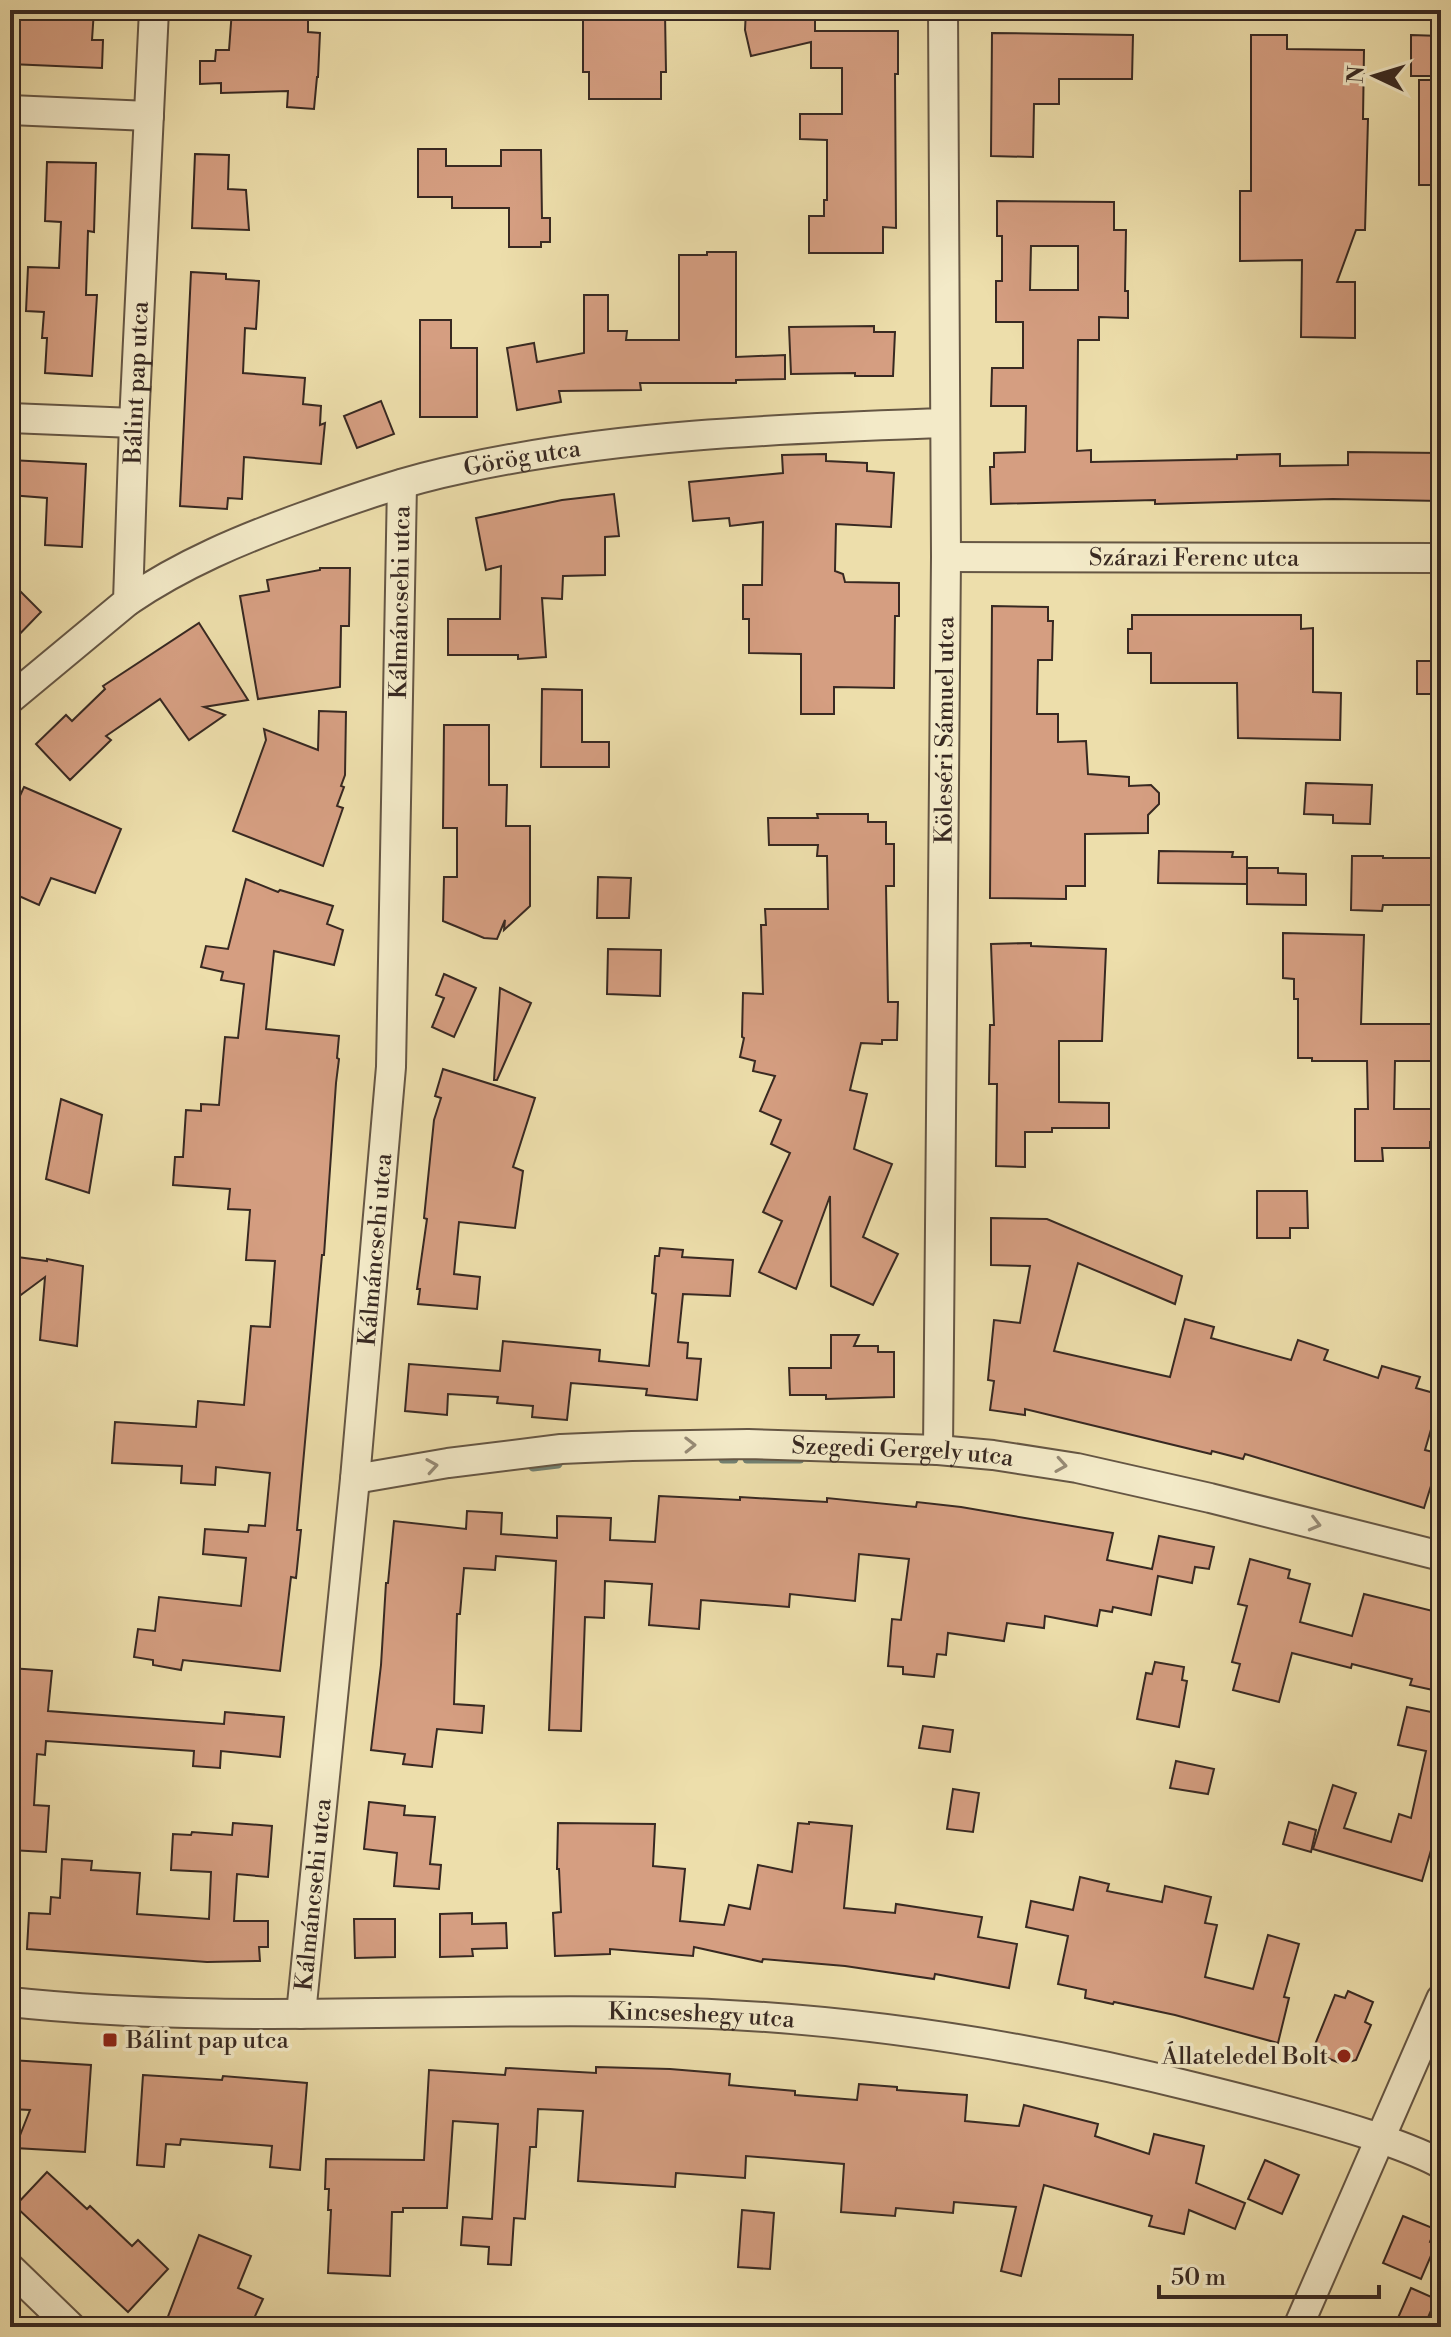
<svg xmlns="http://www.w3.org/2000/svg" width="1451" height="2337" viewBox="0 0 1451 2337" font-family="'Libre Bodoni',serif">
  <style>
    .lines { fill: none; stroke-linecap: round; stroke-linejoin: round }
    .stream { stroke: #728172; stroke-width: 9 }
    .building { fill: #d59e81; stroke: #382922; stroke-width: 2; fill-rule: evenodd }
    .minor-casing { stroke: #655644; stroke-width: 32 }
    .minor { stroke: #f3eac8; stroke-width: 28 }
    .oneway { stroke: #968a75 }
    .poi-dot { fill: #8f2418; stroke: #f3eac8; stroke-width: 3 }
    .labels { text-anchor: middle; stroke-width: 7; stroke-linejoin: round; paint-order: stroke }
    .street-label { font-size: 24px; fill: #382922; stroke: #f3eac8 }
    .poi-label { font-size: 24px; fill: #382922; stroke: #f3eac8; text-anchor: start }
  </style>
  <rect width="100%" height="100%" fill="#eddeab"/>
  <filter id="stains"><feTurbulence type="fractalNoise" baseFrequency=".0025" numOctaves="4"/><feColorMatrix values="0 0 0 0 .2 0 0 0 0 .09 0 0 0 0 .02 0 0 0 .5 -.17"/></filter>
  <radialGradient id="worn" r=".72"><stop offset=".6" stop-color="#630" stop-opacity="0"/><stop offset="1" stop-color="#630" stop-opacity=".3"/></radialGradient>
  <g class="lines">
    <g class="stream">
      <polyline points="723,1459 734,1459"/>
      <polyline points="747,1459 800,1459"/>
      <polyline points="533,1467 558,1464"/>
    </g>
  </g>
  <g class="building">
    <polygon points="10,10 48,12 48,10 94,10 92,40 103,40 102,68 10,64"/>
    <polygon points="232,10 296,10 295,19 308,20 308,32 320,33 318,77 317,77 314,109 287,107 288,91 221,93 221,83 200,84 200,61 215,61 216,50 229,50"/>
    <polygon points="583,10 641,10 641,13 665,13 666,72 661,72 661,99 589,99 589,72 583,72"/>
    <polygon points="746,10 815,10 815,31 898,31 898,74 895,74 896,228 883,227 883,253 809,253 809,216 824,216 824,200 827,200 827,140 800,139 800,114 842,114 842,68 811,68 811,42 751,56 745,30"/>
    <polygon points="992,33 1133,35 1132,79 1059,79 1059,104 1034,104 1033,157 991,156"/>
    <polygon points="1251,35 1287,35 1287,49 1364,50 1363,119 1368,119 1365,230 1356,230 1337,282 1355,282 1355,338 1301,337 1302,260 1240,261 1240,191 1251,191"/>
    <polygon points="1411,35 1441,36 1441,76 1411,76"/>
    <rect x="1419" y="80" width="22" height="105"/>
    <polygon points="418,149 446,149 446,166 501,166 501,150 541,150 542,218 550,218 550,242 541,242 541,247 509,247 509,208 452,208 452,197 418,197"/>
    <polygon points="195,154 229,155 228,189 246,190 249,230 192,228"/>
    <polygon points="47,162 96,163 94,232 88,231 86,295 97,295 92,376 45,373 47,338 42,338 44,312 26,311 28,267 59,268 61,222 45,221"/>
    <path d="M997,201L1114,202V230H1126L1125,291H1128V318L1099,317V340H1078L1077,451L1091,450V462L1237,459V455L1280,454V466L1348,465V452L1441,453V501L1333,499L1155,504V500L991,504L990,467H994V453L1025,452L1026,406H991L992,368H1023V322H996V281H1002V236H997ZM1031,246H1078V290H1030Z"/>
    <polygon points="707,252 736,252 736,357 785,355 785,379 736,380 736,383 640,383 641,390 559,391 561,402 517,410 507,348 534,343 537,362 584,353 584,295 608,295 608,331 627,331 626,340 679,340 679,255 707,255"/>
    <polygon points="191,272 226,274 226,279 259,281 256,329 245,328 243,373 305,378 303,404 321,406 320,425 325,423 321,464 244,457 242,499 228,498 227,509 180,506"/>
    <polygon points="420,320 451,320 451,348 477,348 477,417 420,417"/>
    <polygon points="874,326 874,332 895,332 893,376 855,376 855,373 791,374 789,327"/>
    <polygon points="381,401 394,434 357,448 344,416"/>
    <polygon points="826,454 826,461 867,463 867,471 894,473 891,527 836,524 835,571 843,574 845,582 899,583 899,616 895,616 894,688 834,687 834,714 801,714 801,654 749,653 749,619 743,619 743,585 762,585 763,522 730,526 729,518 693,521 689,482 783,473 782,455"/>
    <polygon points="10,460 86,464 82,547 45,545 47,498 10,495"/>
    <polygon points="614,494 619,536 605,537 605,575 563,576 562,599 542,598 546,657 518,659 518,655 448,655 448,619 500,619 501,566 486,570 476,518 562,500"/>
    <polygon points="320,568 350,568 349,626 341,626 340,687 258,699 240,596 269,591 267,580 320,570"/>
    <polygon points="10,581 41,612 10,644"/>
    <polygon points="992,606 1048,607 1048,621 1053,621 1052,660 1038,660 1037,714 1058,714 1058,742 1086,741 1088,774 1129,777 1129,786 1151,785 1159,793 1159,804 1148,815 1148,833 1085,834 1085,886 1066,886 1066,899 990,898"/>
    <polygon points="1132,615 1301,615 1301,629 1313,628 1313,692 1341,693 1340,740 1238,738 1237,683 1151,683 1151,653 1128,653 1128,629 1132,629"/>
    <polygon points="199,623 248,700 204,707 225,715 189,740 160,699 106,736 111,740 70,780 36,744 66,715 72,721 105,689 103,686"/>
    <rect x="1417" y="661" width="24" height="33"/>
    <polygon points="542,689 582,690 582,742 609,742 609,767 541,767"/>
    <polygon points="319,711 346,712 345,775 341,786 344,787 337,806 343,808 323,866 233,831 266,740 264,729 318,750"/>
    <polygon points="444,725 489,725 489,785 507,785 506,826 530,826 530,906 504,930 505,920 497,939 484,938 443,921 444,877 457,877 457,828 443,828"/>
    <polygon points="1306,783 1372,785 1370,824 1333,823 1333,815 1304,814"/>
    <polygon points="24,787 121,829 95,893 51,878 39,905 10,892 10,797 18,800"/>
    <polygon points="817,814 868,814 868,822 886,822 886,844 894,844 894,886 886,886 888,1002 898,1002 897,1040 882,1040 882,1044 861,1043 850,1090 867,1094 854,1149 892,1164 863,1237 898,1254 873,1305 831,1286 830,1196 796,1289 759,1272 782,1221 763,1212 790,1153 771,1144 781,1120 760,1111 775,1076 753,1071 755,1061 740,1057 744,1038 742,1037 743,993 763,994 761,925 766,925 765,909 828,909 827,856 817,856 818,845 769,845 768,818 818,818"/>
    <polygon points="1159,851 1233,852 1232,857 1247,857 1247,884 1158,883"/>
    <polygon points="1352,856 1383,856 1383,858 1441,858 1441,905 1383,905 1382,911 1351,910"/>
    <polygon points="1247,868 1278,868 1278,873 1306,874 1306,905 1247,904"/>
    <polygon points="598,877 631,878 629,918 597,918"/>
    <polygon points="246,879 278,892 280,890 333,906 327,924 343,930 334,965 274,951 266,1029 339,1036 337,1058 339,1059 336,1083 324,1255 322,1255 297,1530 301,1530 296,1578 291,1577 280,1671 183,1660 181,1670 153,1665 153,1660 134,1657 138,1629 155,1631 159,1597 241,1606 246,1558 203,1554 205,1529 248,1532 249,1525 265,1526 270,1473 216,1467 215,1485 181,1483 182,1466 112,1463 115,1422 196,1427 198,1401 244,1405 251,1326 270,1327 275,1261 246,1260 250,1210 228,1209 230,1189 173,1185 175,1157 183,1157 186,1110 201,1111 201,1104 219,1105 225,1037 238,1038 244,984 221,980 223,972 201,967 206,946 228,949"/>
    <polygon points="1283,933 1364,935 1361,1024 1441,1024 1441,1061 1395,1061 1394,1109 1441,1109 1441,1142 1430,1142 1430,1148 1382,1148 1383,1161 1355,1161 1355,1109 1368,1109 1367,1061 1312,1061 1312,1058 1298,1058 1298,999 1294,999 1294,979 1283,978"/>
    <polygon points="1031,943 1031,946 1106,949 1102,1041 1059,1041 1059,1102 1109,1103 1109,1128 1052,1128 1052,1132 1025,1132 1025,1167 996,1166 997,1084 989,1084 990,1025 994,1025 991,944"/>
    <polygon points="608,949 661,950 660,996 607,994"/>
    <polygon points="444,974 476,988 454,1037 432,1027 444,998 436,995"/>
    <polygon points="500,988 531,1003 497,1080 494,1080"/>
    <polygon points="443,1069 535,1098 513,1167 523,1171 515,1228 459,1222 454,1274 480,1277 477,1309 418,1304 420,1289 417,1289 427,1219 424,1218 434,1120 441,1098 435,1096"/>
    <polygon points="61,1099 102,1115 89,1193 46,1179"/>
    <polygon points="1257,1191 1307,1191 1308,1228 1290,1228 1290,1238 1257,1238"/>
    <polygon points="991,1218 1047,1219 1182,1276 1175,1304 1078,1263 1054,1351 1170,1377 1185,1319 1214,1327 1211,1338 1291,1360 1298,1340 1328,1350 1324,1360 1378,1378 1382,1366 1420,1377 1416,1388 1441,1395 1425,1450 1441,1454 1424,1508 1245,1454 1243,1459 1212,1451 1211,1454 1025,1409 1025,1415 990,1410 994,1381 988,1380 994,1320 1020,1323 1030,1266 991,1265"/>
    <polygon points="660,1248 683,1250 682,1257 733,1260 730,1296 683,1294 678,1342 688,1343 687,1358 701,1359 697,1400 646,1395 647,1389 571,1383 567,1420 532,1417 533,1406 497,1403 498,1397 448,1394 447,1415 405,1411 409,1364 500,1371 503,1341 600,1350 599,1361 649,1366 656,1294 652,1293 655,1256 659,1256"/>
    <polygon points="10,1256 47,1261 47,1259 83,1266 77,1346 40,1340 45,1277 10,1303"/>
    <polygon points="831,1335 859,1335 854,1346 878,1346 878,1352 894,1352 894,1397 826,1399 826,1395 790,1395 789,1368 831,1368"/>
    <polygon points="659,1496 740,1500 740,1497 827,1502 827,1498 916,1507 917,1502 961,1507 1113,1533 1107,1560 1152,1569 1159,1536 1214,1547 1209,1569 1195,1567 1192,1583 1158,1576 1151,1615 1113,1607 1112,1612 1100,1610 1097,1626 1045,1616 1044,1628 1007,1623 1004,1641 948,1633 946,1655 937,1654 934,1677 903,1674 903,1667 888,1666 892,1619 901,1620 909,1559 859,1554 855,1601 790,1594 789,1607 701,1600 699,1629 649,1625 652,1584 605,1581 604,1618 585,1617 581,1731 549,1730 556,1561 496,1556 495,1570 464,1568 460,1614 457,1614 454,1704 484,1706 482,1733 437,1729 432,1767 403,1764 405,1754 371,1750 381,1665 386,1583 388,1583 394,1521 466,1529 467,1511 502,1513 501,1534 557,1538 557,1516 611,1518 610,1540 655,1542"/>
    <polygon points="1250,1559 1290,1570 1288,1578 1310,1584 1300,1622 1352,1636 1364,1594 1441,1613 1441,1654 1433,1690 1410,1685 1412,1679 1352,1664 1351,1668 1292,1653 1279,1702 1233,1690 1240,1664 1232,1662 1247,1606 1238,1604"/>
    <polygon points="1155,1662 1184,1667 1182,1680 1187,1681 1179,1727 1137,1719 1146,1673 1152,1674"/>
    <polygon points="10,1668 52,1671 48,1711 224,1724 225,1712 284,1717 280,1757 221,1751 220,1768 193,1766 194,1751 46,1741 45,1755 37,1754 34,1805 49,1806 46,1852 10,1850"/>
    <polygon points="1407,1707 1441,1714 1441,1784 1434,1824 1438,1826 1422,1881 1313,1849 1333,1785 1356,1793 1344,1828 1391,1842 1399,1814 1411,1818 1426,1751 1398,1745"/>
    <polygon points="923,1726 953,1730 950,1752 919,1748"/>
    <polygon points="1176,1761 1214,1769 1208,1794 1170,1788"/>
    <polygon points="953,1789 979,1793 973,1832 947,1829"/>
    <polygon points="369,1802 405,1806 404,1815 435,1817 430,1864 441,1865 439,1889 394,1886 397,1853 364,1849"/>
    <polygon points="809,1822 852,1826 844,1908 895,1913 896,1904 982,1917 978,1937 1017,1944 1009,1988 935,1974 934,1979 845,1966 763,1959 762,1962 694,1947 693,1956 610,1949 610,1954 555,1956 553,1913 561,1912 559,1869 557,1869 558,1823 655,1824 653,1866 685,1869 680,1921 724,1925 729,1905 750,1909 758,1865 792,1872 798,1823 809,1824"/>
    <polygon points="1289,1822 1316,1830 1311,1852 1283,1844"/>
    <polygon points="233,1823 272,1826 268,1877 237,1874 234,1921 268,1921 268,1947 259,1947 260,1961 207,1962 27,1949 29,1913 50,1914 51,1897 60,1898 62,1859 92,1861 91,1870 140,1873 137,1914 209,1919 211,1872 171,1870 173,1834 191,1835 192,1832 232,1835"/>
    <polygon points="1080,1877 1109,1884 1107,1891 1162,1902 1165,1886 1211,1897 1205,1923 1217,1925 1205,1977 1253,1989 1268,1935 1299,1944 1284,1997 1289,1998 1278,2043 1175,2015 1114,2002 1113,2004 1085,1998 1086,1990 1058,1984 1068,1936 1026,1927 1031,1901 1073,1910"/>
    <polygon points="472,1913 472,1924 506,1923 507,1948 472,1949 473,1956 440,1957 440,1914"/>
    <polygon points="354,1919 395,1919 395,1957 355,1958"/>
    <polygon points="1348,1991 1373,2002 1365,2022 1371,2025 1356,2060 1342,2064 1312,2052 1335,1995 1345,1998"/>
    <polygon points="10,2060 91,2065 85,2152 15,2148 30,2110 10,2109"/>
    <polygon points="596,2067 670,2069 730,2074 729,2085 795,2091 795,2095 857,2100 859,2084 897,2087 897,2090 967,2095 965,2121 1019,2126 1024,2105 1098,2124 1095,2136 1149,2154 1154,2134 1204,2146 1196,2183 1245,2203 1235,2229 1189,2210 1184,2234 1149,2226 1152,2216 1044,2185 1021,2276 1001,2271 1016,2207 954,2202 953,2213 896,2208 895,2216 841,2212 844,2164 746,2156 745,2178 676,2173 675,2187 578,2181 583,2111 538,2109 536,2147 530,2147 525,2219 514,2218 511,2265 488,2264 489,2247 461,2245 463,2217 492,2219 498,2124 453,2121 447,2208 403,2208 403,2212 392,2212 390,2276 328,2273 331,2210 328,2210 329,2189 325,2189 326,2159 424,2160 429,2070 505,2075 506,2068 596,2073"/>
    <polygon points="143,2075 222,2080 223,2076 307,2083 300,2170 270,2167 272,2146 181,2139 180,2145 166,2144 164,2167 137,2165"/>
    <polygon points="1265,2160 1299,2175 1282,2214 1248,2199"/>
    <polygon points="47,2172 87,2209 90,2206 132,2246 138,2240 168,2269 128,2312 15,2206"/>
    <polygon points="742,2210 774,2213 770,2269 738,2267"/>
    <polygon points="1403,2216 1435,2229 1430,2242 1436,2244 1421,2279 1383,2263"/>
    <polygon points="199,2235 251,2256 238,2288 263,2299 250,2327 164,2327"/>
    <polygon points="1411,2288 1436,2299 1424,2327 1394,2327"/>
  </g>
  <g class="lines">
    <defs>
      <g id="minor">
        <polyline points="10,110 149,116"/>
        <polyline points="10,418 134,423"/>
        <path id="s1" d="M946,557L1441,558"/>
        <path id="s2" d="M128,601C182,564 242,539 303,517C355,498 407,480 460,469C620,434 782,429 944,423"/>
        <path id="s3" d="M10,699L128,601L134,423L154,10"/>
        <path id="s4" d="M938,1450L946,557L943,10"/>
        <path id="s5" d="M355,1479L448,1463L561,1449L632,1446L748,1444L938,1450L993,1455L1077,1468L1210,1498L1441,1556"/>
        <path id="s6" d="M10,2002C223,2025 437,2007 651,2012C833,2015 1022,2044 1198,2088C1255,2102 1311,2116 1367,2134C1392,2143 1418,2151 1441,2164"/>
        <path id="s7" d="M301,2014L355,1479L391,1067L402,484"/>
        <polyline points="10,2268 71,2327"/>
        <polyline points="1298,2327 1441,1999"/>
      </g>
    </defs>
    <use href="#minor" class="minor-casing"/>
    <use href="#minor" class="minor"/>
  </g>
  <defs><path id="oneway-chevron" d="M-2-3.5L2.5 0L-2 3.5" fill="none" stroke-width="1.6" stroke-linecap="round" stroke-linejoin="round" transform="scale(2)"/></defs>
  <g class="oneway">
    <use href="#oneway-chevron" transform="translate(690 1445) rotate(-1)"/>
    <use href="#oneway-chevron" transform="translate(1061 1465) rotate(9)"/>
    <use href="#oneway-chevron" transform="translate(432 1466) rotate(-9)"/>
    <use href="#oneway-chevron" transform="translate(1315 1524) rotate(14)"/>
  </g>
  <g class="poi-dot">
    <rect x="102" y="2032" width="16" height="16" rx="4"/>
    <circle cx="1344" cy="2056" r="8"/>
  </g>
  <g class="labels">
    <g class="street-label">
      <text dy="8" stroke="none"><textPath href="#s3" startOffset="372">Bálint pap utca</textPath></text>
      <text dy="8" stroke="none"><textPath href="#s2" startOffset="422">Görög utca</textPath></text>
      <text dy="8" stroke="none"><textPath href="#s1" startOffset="248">Szárazi Ferenc utca</textPath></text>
      <text dy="8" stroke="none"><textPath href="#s7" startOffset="1416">Kálmáncsehi utca</textPath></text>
      <text dy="8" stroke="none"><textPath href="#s4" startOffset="720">Köleséri Sámuel utca</textPath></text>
      <text dy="8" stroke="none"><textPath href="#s7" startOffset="768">Kálmáncsehi utca</textPath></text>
      <text dy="8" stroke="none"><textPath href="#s5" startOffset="550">Szegedi Gergely utca</textPath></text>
      <text dy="8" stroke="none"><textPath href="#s7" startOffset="120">Kálmáncsehi utca</textPath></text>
      <text dy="8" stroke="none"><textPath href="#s6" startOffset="692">Kincseshegy utca</textPath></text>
    </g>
    <g class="poi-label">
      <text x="126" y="2048">Bálint pap utca</text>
      <text x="1328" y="2064" text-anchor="end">Állateledel Bolt</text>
    </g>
  </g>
  <rect width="1451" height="2337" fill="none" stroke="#eddeab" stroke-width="40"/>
  <rect x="12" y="12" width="1427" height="2313" fill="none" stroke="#382922" stroke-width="4"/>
  <rect x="20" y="20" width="1411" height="2297" fill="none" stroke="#382922" stroke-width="2"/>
  <g transform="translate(1375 76) rotate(274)" stroke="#f3eac8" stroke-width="6" paint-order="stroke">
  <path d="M0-6L14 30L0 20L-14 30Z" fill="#382922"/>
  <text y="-12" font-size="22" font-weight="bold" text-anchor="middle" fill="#382922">N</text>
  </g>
  <path d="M1159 2285v12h220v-12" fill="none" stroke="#382922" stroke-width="4"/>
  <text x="1171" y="2285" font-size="24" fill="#382922" stroke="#f3eac8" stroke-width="6" paint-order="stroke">50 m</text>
  <rect width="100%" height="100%" filter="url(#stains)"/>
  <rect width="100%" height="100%" fill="url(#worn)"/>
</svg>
